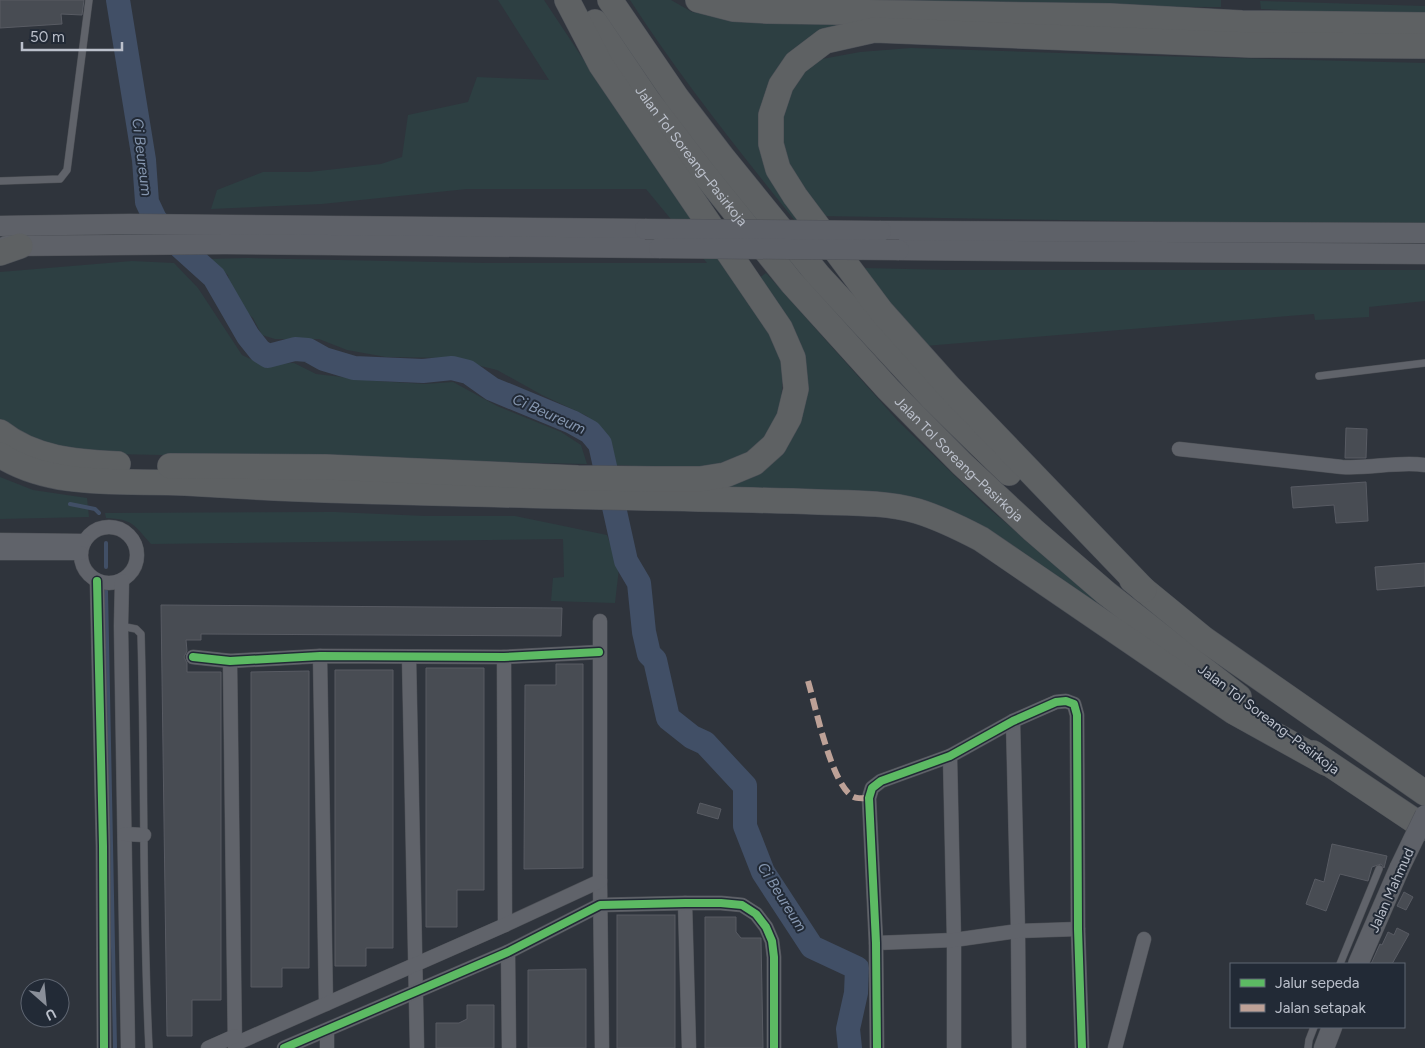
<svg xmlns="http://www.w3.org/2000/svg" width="1425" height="1048" viewBox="0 0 1425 1048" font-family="Figtree,sans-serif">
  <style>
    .green { fill: #2d3f42 }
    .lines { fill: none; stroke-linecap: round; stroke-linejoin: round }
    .stream { stroke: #414f66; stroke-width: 4 }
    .river { stroke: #414f66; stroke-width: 24 }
    .building { fill: #484c53; stroke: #585b63 }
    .lane-casing { stroke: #4d5056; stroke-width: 8 }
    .street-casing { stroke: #4d5056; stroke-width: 15 }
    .secondary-casing { stroke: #4d5056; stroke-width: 21 }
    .highway-casing { stroke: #4c5057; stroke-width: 26 }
    .lane { stroke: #60636a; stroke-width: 7 }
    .street { stroke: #60636a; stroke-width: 14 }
    .secondary { stroke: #5e6168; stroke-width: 20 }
    .highway { stroke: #5e6163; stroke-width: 25 }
    .secondary-bridge-casing { stroke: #4d5056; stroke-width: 21; stroke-linecap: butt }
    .secondary-bridge { stroke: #5e6168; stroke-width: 20 }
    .quiet { stroke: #bda197; stroke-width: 6; stroke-dasharray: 12 6; stroke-linecap: butt }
    .cycleway-casing { stroke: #222a36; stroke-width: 11 }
    .cycleway { stroke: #5cba63; stroke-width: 8 }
    .labels { text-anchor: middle; stroke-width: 4; stroke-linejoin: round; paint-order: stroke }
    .street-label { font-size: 14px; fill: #bbc0cb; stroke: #222a36 }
    .water-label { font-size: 15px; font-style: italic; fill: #8596af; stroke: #222a36 }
  </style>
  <rect width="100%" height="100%" fill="#2f343c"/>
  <g class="green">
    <polygon points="498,0 544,0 631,131 782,351 783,375 780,416 755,449 713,467 652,467 616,465 612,444 587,416 542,395 497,370 448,358 386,357 347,350 319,339 275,339 262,335 253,318 233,300 228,275 208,259 248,258 486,263 707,263 646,189 467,189 322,204 211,209 217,190 263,172 309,172 381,164 402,157 408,115 468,102 477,77 549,80"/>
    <path d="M630,0H671L692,12L745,20L885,22L768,85L800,219L796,222C738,150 680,77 630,0Z"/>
    <polygon points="723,0 1221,0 1221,7 786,6"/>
    <polygon points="1260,1 1425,6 1425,18 1261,9"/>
    <polygon points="911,48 1118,55 1425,63 1425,226 819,216 781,151 782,102 796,79 822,59 860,52"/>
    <polygon points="132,261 174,263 198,288 242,355 261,364 294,363 316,374 376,381 425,384 453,382 497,406 561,432 581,445 587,464 67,453 0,424 0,272"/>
    <polygon points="864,268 949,270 1425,270 1425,301 1369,307 1369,317 1315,320 1314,314 925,346 884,297"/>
    <polygon points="766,273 898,421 986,506 1117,618 914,503 712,495 756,474 788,446 803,414 807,387 759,278"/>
    <polygon points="0,477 33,490 87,498 89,517 0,519"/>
    <path d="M335,512L425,516H515L607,535L619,568L615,603L551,601L553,578L564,577L563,539L151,544C134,525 133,519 106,518L105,513Z"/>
  </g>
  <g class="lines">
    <g class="stream">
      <polyline points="70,504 95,509 99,513"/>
      <polyline points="106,567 106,543"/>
      <polyline points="106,591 115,1048"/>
    </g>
    <polyline class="river" points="118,0 144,160 147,202 155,219 174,241 214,277 248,336 260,351 268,356 295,349 308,350 324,359 354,368 423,371 452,368 468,372 492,389 572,422 590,432 600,444 626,561 639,583 644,632 649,654 655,660 668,718 692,737 705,743 745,786 745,826 763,872 812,947 857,968 856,993 848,1029 850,1048"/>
  </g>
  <g class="building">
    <polygon points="0,0 84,0 82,15 61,14 62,24 0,28"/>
    <polygon points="1346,428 1367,429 1366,458 1345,458"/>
    <polygon points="1366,482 1368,521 1336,523 1334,505 1293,508 1291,487"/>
    <polygon points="1425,563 1425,586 1377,590 1375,567"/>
    <polygon points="161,605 562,608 561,636 201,634 201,640 186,640 187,651 184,657 187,663 187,672 221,672 221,1000 192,1000 192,1036 167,1036"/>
    <polygon points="556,664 583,664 583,868 524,869 525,685 556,685"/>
    <polygon points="426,668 484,668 484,890 457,890 457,927 426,927"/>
    <polygon points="335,670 393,670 393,948 366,948 366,966 335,966"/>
    <polygon points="309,671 309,968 282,968 282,987 251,987 251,672"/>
    <polygon points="700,803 721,809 718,819 697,813"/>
    <polygon points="1332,844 1387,856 1384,868 1381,864 1372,867 1368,881 1340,874 1326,911 1306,904 1315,879 1324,882"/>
    <polygon points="1404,892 1413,897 1406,910 1397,906"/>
    <rect x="617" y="915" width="58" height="133"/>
    <polygon points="705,917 736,917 736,932 741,938 761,938 763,1048 705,1048"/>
    <polygon points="1397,928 1409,934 1392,964 1371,964 1380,944 1382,945 1388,932 1394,935"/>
    <polygon points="586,969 586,1048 528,1048 528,970"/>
    <polygon points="467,1005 494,1005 494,1048 436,1048 436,1023 459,1023 467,1019"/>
  </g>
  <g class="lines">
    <defs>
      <g id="lane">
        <polyline points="0,181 60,179 67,170 89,0"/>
        <polyline points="1319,376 1425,363"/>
        <path d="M121,626L136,629L141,634C145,772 142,910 149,1048"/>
        <polyline points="1340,964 1379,869"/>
        <polyline points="1308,1048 1309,1040 1314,1027"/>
      </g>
      <g id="street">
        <path d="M1179,449L1342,467C1370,469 1398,461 1425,465"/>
        <circle cx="109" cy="555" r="28"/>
        <polyline points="0,540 84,541"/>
        <polyline points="0,553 81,553"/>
        <polyline points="97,581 103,846 104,1048"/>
        <polyline points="122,581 121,626 128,1048"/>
        <polyline points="600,621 600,881 602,1048"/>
        <polyline points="320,656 326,1004"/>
        <polyline points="193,657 230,661 320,656 504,657 599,652"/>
        <polyline points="409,657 417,1048"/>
        <polyline points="504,657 505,925"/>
        <polyline points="230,661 235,1048"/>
        <polyline points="1013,721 1018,931 1019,1048"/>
        <polyline points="950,756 954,940 954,1048"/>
        <polyline points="125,834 144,835"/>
        <polyline points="685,903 689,1048"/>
        <polyline points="876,943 954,940 1018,931 1078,929"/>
        <polyline points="508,952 509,1048"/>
        <polyline points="327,1030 327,1048"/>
        <polyline points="235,1044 505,925 600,881"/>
        <polyline points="208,1048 235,1036"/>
        <polyline points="284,1048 508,952 600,905 685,903 721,903 742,905 756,914 766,927 772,941 774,957 774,1048"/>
        <polyline points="877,1048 876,943 869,798 872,788 881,781 950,756 1013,721 1056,702 1066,701 1074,704 1077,715 1078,929 1082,1048"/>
        <polyline points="1115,1048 1144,939"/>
      </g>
      <g id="secondary">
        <polyline points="0,226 130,224 645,229"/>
        <polyline points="881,231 1425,233"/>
        <polyline points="6,246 225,244 659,248"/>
        <polyline points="899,250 1425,254"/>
        <polyline points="1358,964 1400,867"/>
        <polyline points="1324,1048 1332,1027"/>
      </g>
      <g id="highway">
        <polyline points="610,0 677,98 723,158 818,275 932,398 1009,473"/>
        <polyline points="698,0 733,9 767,11 1110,16 1242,23 1425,25"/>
        <path id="s1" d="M595,22L647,99L702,171L792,283L888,389L962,464L1033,530L1106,593L1239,697"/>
        <polyline points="0,253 20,246"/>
        <path d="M0,432C34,459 76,462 118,464"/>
        <path d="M0,455C53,489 124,480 185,483C339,493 494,494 649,498C705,499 762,500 818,502C851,503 885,502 917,511C940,518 960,528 981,539L1234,712L1326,763"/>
        <polyline points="170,466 326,467 578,478 654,479 700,479 725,475 754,463 774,445 789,418 796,389 793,358 780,328 601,65 567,0"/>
        <polyline points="1132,580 1204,639 1425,793"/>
        <polyline points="1144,590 949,387 881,311 795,196 778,169 771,144 771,115 781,85 796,63 825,41 874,30 1251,45 1425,46"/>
        <polyline points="1313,753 1425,828"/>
      </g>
    </defs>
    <use href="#lane" class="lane-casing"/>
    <use href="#street" class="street-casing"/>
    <use href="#secondary" class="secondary-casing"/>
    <use href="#highway" class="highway-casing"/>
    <use href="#lane" class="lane"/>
    <use href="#street" class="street"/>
    <use href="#secondary" class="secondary"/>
    <use href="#highway" class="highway"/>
    <defs>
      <g id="secondary-bridge">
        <polyline points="645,229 881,231"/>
        <polyline points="659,248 899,250"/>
        <polyline points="1400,867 1425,815"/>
      </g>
    </defs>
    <use href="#secondary-bridge" class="secondary-bridge-casing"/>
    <use href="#secondary-bridge" class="secondary-bridge"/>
    <path class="quiet" d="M808,681C815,704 832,788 854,797C857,799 865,798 869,798"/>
    <defs>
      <g id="cycleway">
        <polyline points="97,581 103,846 104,1048"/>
        <polyline points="193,657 230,661 320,656 504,657 599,652"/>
        <polyline points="284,1048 508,952 600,905 685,903 721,903 742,905 756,914 766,927 772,941 774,957 774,1048"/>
        <polyline points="877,1048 876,943 869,798 872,788 881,781 950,756 1013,721 1056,702 1066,701 1074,704 1077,715 1078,929 1082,1048"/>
      </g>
    </defs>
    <use href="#cycleway" class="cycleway-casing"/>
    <use href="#cycleway" class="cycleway"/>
  </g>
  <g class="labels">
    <g class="street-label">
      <text dy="5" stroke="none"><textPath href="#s1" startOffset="165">Jalan Tol Soreang–Pasirkoja</textPath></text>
      <text dy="5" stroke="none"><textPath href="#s1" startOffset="570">Jalan Tol Soreang–Pasirkoja</textPath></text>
      <text transform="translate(1269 719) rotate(37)" y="5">Jalan Tol Soreang–Pasirkoja</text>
      <text transform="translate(1391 890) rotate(-66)" y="5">Jalan Mahmud</text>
    </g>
    <g class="water-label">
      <text transform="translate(142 157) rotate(83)" y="5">Ci Beureum</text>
      <text transform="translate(549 414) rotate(24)" y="5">Ci Beureum</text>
      <text transform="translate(782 897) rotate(58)" y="5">Ci Beureum</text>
    </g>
  </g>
  <rect x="1230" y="963" width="175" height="65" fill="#222a36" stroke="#5f6672"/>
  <rect x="1240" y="979" width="25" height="8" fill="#5cba63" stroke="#5f6672"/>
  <text x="1275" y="988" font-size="15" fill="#bbc0cb">Jalur sepeda</text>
  <rect x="1240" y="1004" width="25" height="8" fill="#bda197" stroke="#5f6672"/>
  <text x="1275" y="1013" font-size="15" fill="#bbc0cb">Jalan setapak</text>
  <g transform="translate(45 1003) rotate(153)"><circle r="24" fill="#222a36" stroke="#5f6672"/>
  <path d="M0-4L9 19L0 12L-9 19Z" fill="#8a8f99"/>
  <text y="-8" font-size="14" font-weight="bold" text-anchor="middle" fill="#bbc0cb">U</text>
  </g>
  <path d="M22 42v8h100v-8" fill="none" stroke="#bbc0cb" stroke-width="2.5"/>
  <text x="30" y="42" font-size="15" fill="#bbc0cb" stroke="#222a36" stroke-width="4" paint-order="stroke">50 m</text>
</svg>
